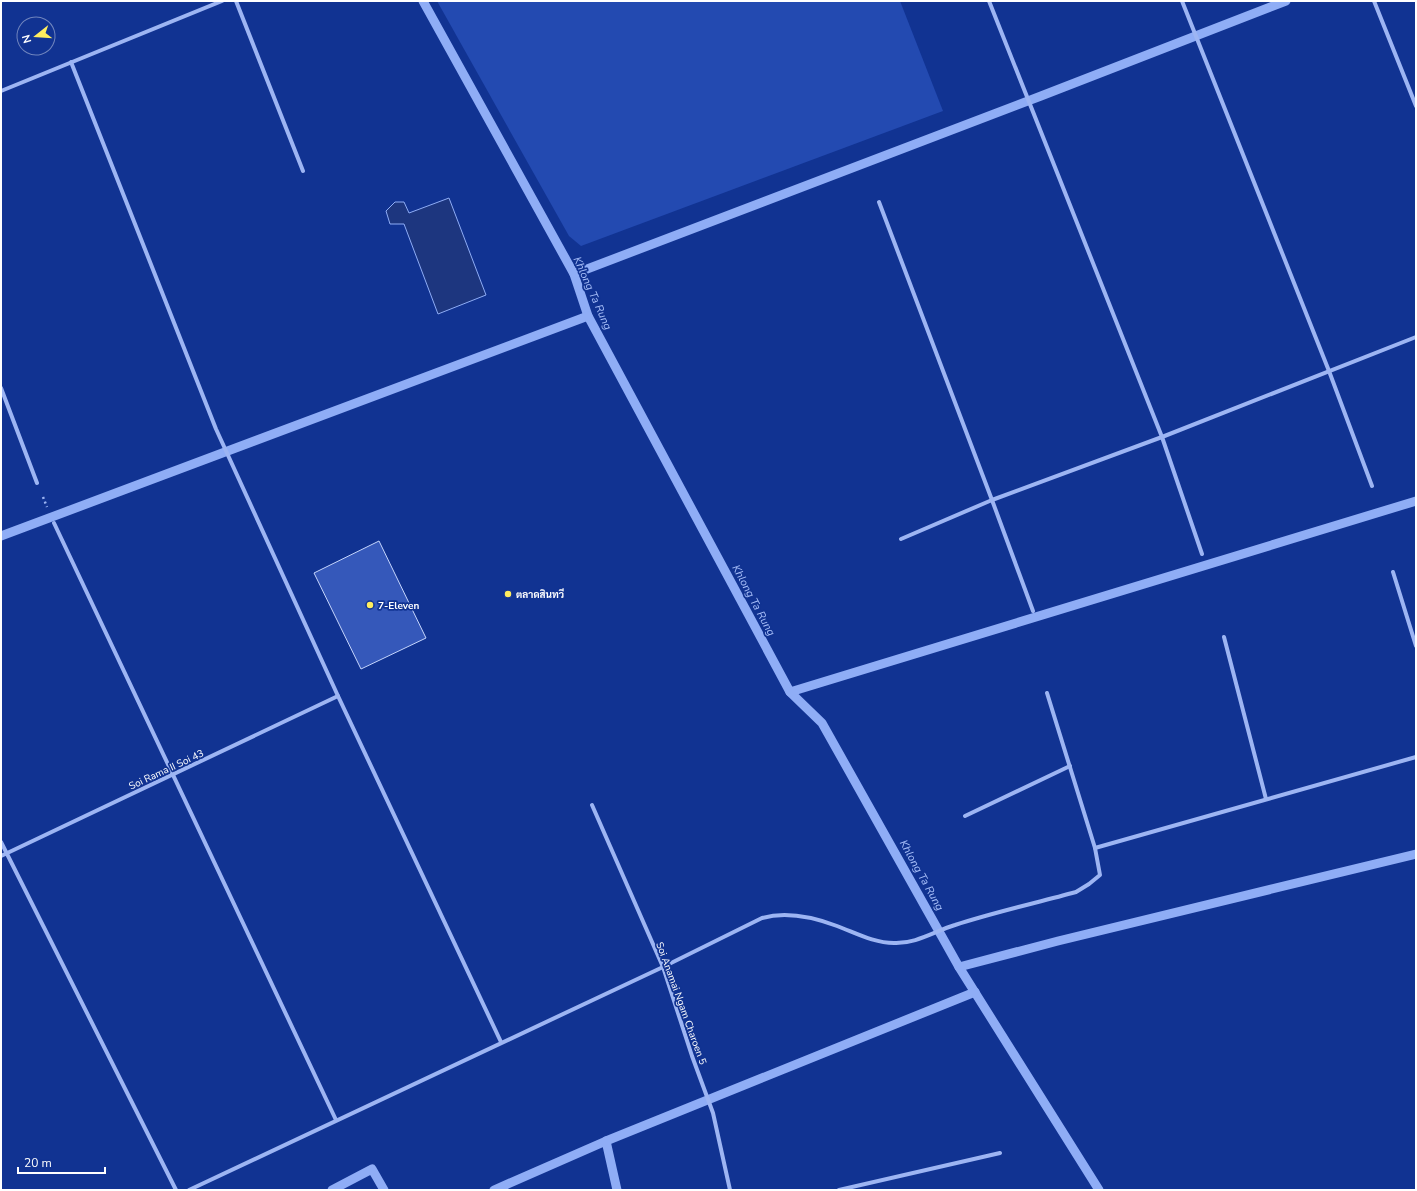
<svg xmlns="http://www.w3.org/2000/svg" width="1417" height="1191" viewBox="0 0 1417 1191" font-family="'Nunito Sans',Sarabun,sans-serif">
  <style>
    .green { fill: #234ab1 }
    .water { fill: #1d367f; stroke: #8fadf6 }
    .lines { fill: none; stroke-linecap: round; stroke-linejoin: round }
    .stream { stroke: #8fadf6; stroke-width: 9 }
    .building { fill: #3558ba; stroke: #c5d5fd }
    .path { stroke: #9db5f3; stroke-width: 2.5; stroke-dasharray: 2 3; stroke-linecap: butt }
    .minor { stroke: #9db5f3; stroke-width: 4 }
    .poi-dot { fill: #ffed5f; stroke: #113392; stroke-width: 1.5 }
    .labels { text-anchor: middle; stroke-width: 3.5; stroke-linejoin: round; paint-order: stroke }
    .poi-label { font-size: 10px; font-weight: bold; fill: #fff; stroke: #113392; text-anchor: start }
    .street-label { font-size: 10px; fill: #fff; stroke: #113392 }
    .water-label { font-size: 11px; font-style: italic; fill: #a9c0fa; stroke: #113392 }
  </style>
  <rect width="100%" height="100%" fill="#113392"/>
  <polygon class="green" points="437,1 900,1 943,111 581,246 569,236"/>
  <polygon class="water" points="449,198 486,295 438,314 404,224 390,224 386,211 395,202 404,202 409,213"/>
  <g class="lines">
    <g class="stream">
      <polyline points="423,1 574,274 588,316 790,692 822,723 959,967 1099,1190"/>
      <polyline points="574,274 1041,96 1286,1"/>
      <polyline points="1,536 588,316"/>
      <polyline points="790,692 1416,501"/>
      <polyline points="959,967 1058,941 1416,854"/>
      <polyline points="606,1141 617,1190"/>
      <polyline points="332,1190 372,1169 384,1190"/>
      <polyline points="494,1190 606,1141 975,992"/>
    </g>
  </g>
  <polygon class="building" points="379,541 426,638 361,669 314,573"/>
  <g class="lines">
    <polyline class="path" points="43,497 47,507"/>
    <g class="minor">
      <polyline points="236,1 303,171"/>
      <polyline points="989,1 1162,437 1202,554"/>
      <polyline points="1182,1 1329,371 1372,486"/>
      <polyline points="1374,1 1416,106"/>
      <polyline points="71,62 216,429 338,696 501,1042"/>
      <polyline points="1,91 222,1"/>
      <polyline points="879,202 992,500 1033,611"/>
      <polyline points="1,388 37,483"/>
      <polyline points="54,523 336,1120"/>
      <polyline points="901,539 992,500 1162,437 1416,337"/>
      <polyline points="1393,572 1416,646"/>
      <polyline points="1224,637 1266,799"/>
      <polyline points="592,805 663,967 692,1056 713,1113 730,1190"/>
      <polyline points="965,816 1070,766"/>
      <polyline points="1,842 176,1190"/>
      <polyline points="1095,848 1416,757"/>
      <polyline points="1,856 338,696"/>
      <path d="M189,1190L663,967L762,918C787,911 813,917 837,926C856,933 874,943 894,943C916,944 935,931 955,925C995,912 1036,903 1076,892L1089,884L1100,875L1095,848L1047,693"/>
      <polyline points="839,1190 1000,1153"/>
    </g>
  </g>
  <g class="poi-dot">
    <circle cx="508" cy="594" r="4"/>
    <circle cx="370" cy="605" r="4"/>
  </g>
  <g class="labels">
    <g class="poi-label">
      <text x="516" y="598">ตลาดสินทวี</text>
      <text x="378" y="609">7-Eleven</text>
    </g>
    <g class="street-label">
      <text transform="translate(166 769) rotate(-25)" y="4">Soi Rama II Soi 43</text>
      <text transform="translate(682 1003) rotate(70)" y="4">Soi Anamai Ngam Charoen 5</text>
    </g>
    <g class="water-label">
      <text transform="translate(593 293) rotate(66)" y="4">Khlong Ta Rung</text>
      <text transform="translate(754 600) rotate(62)" y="4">Khlong Ta Rung</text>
      <text transform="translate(922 875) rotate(61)" y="4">Khlong Ta Rung</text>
    </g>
  </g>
  <rect width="1417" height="1191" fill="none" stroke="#ffffff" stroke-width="4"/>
  <g transform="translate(36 36) rotate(253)"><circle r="19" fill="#113392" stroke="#7085be"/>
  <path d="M0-3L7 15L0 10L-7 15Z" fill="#ffed5f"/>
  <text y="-6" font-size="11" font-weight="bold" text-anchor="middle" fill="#ffffff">N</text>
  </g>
  <path d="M18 1167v6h87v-6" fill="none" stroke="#ffffff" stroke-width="2"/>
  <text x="24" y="1167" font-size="12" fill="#ffffff" stroke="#113392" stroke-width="3" paint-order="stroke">20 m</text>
</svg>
